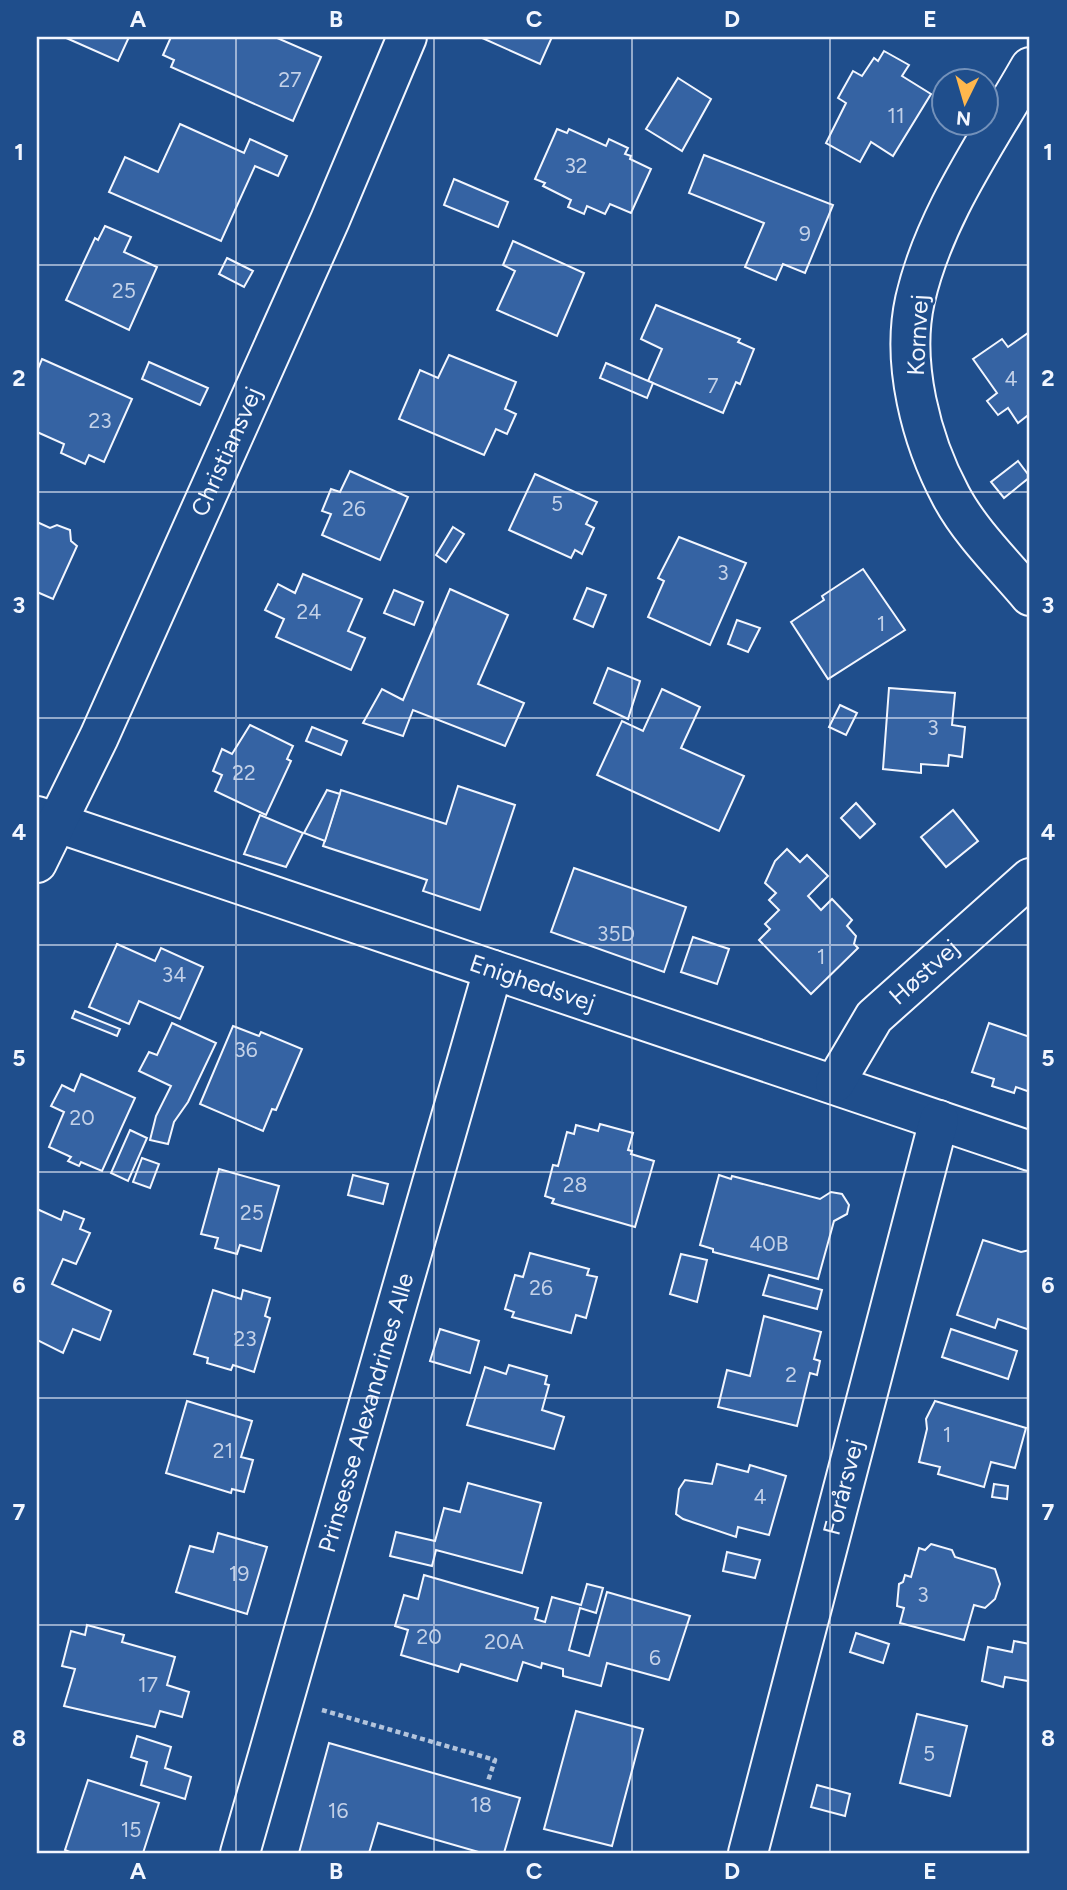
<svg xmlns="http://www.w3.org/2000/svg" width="1067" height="1890" viewBox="0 0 1067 1890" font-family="Figtree,sans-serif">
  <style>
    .building { fill: #3563a3; stroke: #f2f6ff; stroke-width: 2 }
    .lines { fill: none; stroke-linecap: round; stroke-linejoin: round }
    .street-casing { stroke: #f2f6ff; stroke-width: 42 }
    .path { stroke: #b3c4dc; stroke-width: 4.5; stroke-dasharray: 5 3.5; stroke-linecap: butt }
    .street { stroke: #1f4e8c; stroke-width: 38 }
    .grid { fill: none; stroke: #f2f6ff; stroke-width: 2; stroke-opacity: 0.55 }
    .labels { text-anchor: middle; stroke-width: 5; stroke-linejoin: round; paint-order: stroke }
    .number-label { font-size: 21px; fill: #c3d1e8 }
    .street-label { font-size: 24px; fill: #f2f6ff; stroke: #1f4e8c }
    .neatline { fill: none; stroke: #f2f6ff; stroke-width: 2.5 }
    .grid-label { font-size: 23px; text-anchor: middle; font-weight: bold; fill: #f2f6ff }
  </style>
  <rect width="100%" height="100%" fill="#1f4e8c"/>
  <g class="building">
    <polygon points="64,37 129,37 118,61"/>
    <polygon points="171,37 275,37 321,57 293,121 171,67 174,60 163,55"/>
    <polygon points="480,37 552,37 540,64"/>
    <polygon points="884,51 909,65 902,76 931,94 893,156 871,142 860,162 826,143 846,103 838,98 853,71 862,76 874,58 878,61"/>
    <polygon points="678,78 711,99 682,151 646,129"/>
    <polygon points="180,124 244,153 250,139 287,156 278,176 255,166 221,241 109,192 125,157 158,172"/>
    <polygon points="557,129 567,133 569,129 606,146 609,139 628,148 625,154 631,156 630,159 651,169 631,213 610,204 605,214 587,206 584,214 568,207 571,200 543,186 545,183 535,179"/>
    <polygon points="704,155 833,205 805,273 783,264 776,280 745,267 764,223 689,193"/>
    <polygon points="454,179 508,202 498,227 444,205"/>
    <polygon points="105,226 131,237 124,252 157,267 129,330 66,300 95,238 98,240"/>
    <polygon points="513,241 584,273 557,336 497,310 515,271 503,265"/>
    <polygon points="227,258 253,271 244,287 219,274"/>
    <polygon points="656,305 740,339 738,342 754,349 740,384 736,382 723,413 648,381 662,349 641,339"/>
    <polygon points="1028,333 1030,421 1027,416 1018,423 1008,408 998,415 987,401 997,393 973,359 1002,339 1008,347"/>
    <polygon points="449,355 516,382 505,409 516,414 507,434 496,429 484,455 399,419 420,370 438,378"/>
    <polygon points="42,359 132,399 104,462 89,455 85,464 61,453 64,444 37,432 37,371"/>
    <polygon points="149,362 208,388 200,405 142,379"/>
    <polygon points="606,363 653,383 647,398 600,378"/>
    <polygon points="1018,461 1030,477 1004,498 991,482"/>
    <polygon points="350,471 408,497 380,560 322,535 331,514 322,511 331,489 340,492"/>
    <polygon points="535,474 597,502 586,524 594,528 582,554 575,550 571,558 509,530"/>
    <polygon points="37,522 50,528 57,525 70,530 71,541 77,546 53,599 37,592"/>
    <polygon points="453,527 464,534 446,562 436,555"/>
    <polygon points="679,537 746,563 710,645 648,617 664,581 658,578"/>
    <polygon points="863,569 905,630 828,679 791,622 824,600 822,596"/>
    <polygon points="303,574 362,599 348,631 365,638 351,670 276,637 284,619 265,610 278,584 295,593"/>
    <polygon points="587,588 606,595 593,627 574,619"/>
    <polygon points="450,589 508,615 478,684 524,703 505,746 413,710 403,736 363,723 382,689 403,700"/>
    <polygon points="394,590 423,602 414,625 384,613"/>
    <polygon points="737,620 760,628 748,652 728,644"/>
    <polygon points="608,668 640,681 628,719 594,703"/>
    <polygon points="889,688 955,693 952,725 965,727 962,757 949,755 948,766 921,764 921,773 883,769"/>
    <polygon points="662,689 700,707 681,748 744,776 719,831 597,775 622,721 643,731"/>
    <polygon points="840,705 857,713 846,735 829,727"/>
    <polygon points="250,725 293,746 287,759 291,761 266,815 215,791 222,775 213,771 222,749 232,754"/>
    <polygon points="312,727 347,741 341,755 306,741"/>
    <polygon points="458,786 515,805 480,910 423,891 427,880 323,846 341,790 446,824"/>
    <polygon points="327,790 340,794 325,841 304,833"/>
    <polygon points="856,803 875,824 860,838 841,818"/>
    <polygon points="953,810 978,841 946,867 921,837"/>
    <polygon points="260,815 303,833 286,867 244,854"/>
    <polygon points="787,849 800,862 807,855 828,876 808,896 821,910 832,899 852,920 847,926 856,936 854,944 858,948 811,994 759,940 770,929 765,924 779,910 769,900 776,893 765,883 775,861"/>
    <polygon points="574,868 686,907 664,972 551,932"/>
    <polygon points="693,937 729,949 717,984 681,972"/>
    <polygon points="117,944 155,961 161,948 203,967 180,1019 139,1001 129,1024 89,1007"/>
    <polygon points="75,1011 120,1029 117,1036 72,1018"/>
    <polygon points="172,1023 216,1043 188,1102 174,1122 168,1144 150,1140 156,1116 171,1086 139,1071 149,1052 157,1055"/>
    <polygon points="989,1023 1030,1037 1030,1092 1016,1087 1014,1093 992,1086 994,1079 972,1072"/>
    <polygon points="233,1026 259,1036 261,1032 302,1049 276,1110 272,1109 263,1131 200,1104"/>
    <polygon points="81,1074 135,1098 102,1171 81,1162 79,1166 68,1161 71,1157 49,1147 64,1112 51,1106 62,1085 74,1091"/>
    <polygon points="600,1124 633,1133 628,1150 632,1151 631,1154 654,1161 635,1227 552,1203 554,1199 545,1196 553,1165 558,1166 567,1132 574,1134 576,1125 598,1131"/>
    <polygon points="130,1130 147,1138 128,1181 111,1173"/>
    <polygon points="142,1158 159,1164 150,1188 133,1182"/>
    <polygon points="219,1169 279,1186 261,1251 240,1245 237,1254 215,1248 218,1238 201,1234"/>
    <polygon points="353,1175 388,1184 383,1204 348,1195"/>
    <polygon points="719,1175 731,1179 732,1176 820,1199 831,1192 842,1194 849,1205 847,1214 834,1221 818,1279 713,1252 713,1249 700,1245"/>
    <polygon points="37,1209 61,1220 64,1211 84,1219 80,1229 90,1233 76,1264 63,1259 52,1284 111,1311 100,1340 73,1329 63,1353 37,1340"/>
    <polygon points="983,1240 1021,1252 1030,1250 1030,1330 998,1319 995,1328 957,1315"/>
    <polygon points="530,1253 589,1269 587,1275 597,1277 586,1318 576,1315 571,1333 512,1317 514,1312 505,1309 515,1275 523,1277"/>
    <polygon points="681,1254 707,1260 697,1302 670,1294"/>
    <polygon points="769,1275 822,1290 817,1309 763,1295"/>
    <polygon points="213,1290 241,1299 243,1290 270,1298 265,1316 270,1318 254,1372 233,1365 231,1370 207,1363 208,1358 194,1354"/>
    <polygon points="764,1316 821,1332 814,1359 820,1361 817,1375 810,1373 797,1426 718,1407 727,1370 750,1376"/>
    <polygon points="440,1329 479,1341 470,1373 430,1361"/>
    <polygon points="951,1329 1017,1351 1008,1379 942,1357"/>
    <polygon points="509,1365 547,1376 545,1384 549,1385 542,1410 564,1417 554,1449 467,1425 485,1367 506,1374"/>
    <polygon points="187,1401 252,1421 241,1457 253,1460 244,1492 232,1489 231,1493 166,1473"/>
    <polygon points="935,1401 1026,1428 1015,1468 991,1462 984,1487 938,1474 940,1467 919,1462 927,1429 926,1419"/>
    <polygon points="717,1464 748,1472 750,1465 786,1476 769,1535 738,1527 736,1537 683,1519 676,1514 679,1489 685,1480 712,1484"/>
    <polygon points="468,1483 541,1503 522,1573 436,1550 432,1566 390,1556 396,1532 435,1541 444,1508 460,1512"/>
    <polygon points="994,1484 1008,1486 1007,1499 992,1497"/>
    <polygon points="218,1533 267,1547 247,1614 176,1592 190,1546 213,1552"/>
    <polygon points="931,1544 952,1550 955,1557 995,1569 1000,1584 995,1599 985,1608 974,1605 964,1640 900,1623 904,1608 897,1606 899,1584 903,1582 905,1575 911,1577 919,1548 925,1550"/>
    <polygon points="727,1552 760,1560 755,1578 723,1571"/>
    <polygon points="424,1575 538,1608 535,1619 545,1622 552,1597 581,1605 587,1584 603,1588 596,1613 580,1608 569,1650 589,1656 607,1592 690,1616 669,1680 607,1663 601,1686 563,1676 563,1669 542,1663 541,1668 523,1662 517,1681 461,1664 458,1672 401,1655 408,1630 395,1626 404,1595 418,1599"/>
    <polygon points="87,1625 124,1635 122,1642 175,1657 167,1685 189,1692 182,1717 160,1711 155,1727 64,1706 75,1669 62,1666 71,1631 85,1635"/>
    <polygon points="856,1633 889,1644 883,1663 850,1652"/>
    <polygon points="1014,1641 1030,1644 1028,1681 1005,1677 1003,1687 982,1681 988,1647 1012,1652"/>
    <polygon points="576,1711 643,1729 612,1846 544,1829"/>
    <polygon points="917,1714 967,1726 950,1796 900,1783"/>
    <polygon points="137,1736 171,1747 165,1768 191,1777 185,1799 141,1785 147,1762 131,1757"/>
    <polygon points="329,1743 520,1798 504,1853 482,1853 378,1823 369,1853 299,1853"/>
    <polygon points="88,1780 159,1803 143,1853 72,1853 65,1850"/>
    <polygon points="817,1785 850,1794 845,1816 811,1807"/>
  </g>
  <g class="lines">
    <defs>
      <g id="street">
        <path d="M1030,67C988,141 934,216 915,300C901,363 921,440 951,496C970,532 1004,565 1030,596"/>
        <path id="s1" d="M37,816L1030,1151"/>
        <path id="s2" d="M37,863L99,737L330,220L407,37"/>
        <path id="s3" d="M835,1083L874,1017L1030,878"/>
        <path id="s4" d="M240,1853L493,970"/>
        <path id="s5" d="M748,1853L939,1120"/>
      </g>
    </defs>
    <use href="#street" class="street-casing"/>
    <polyline class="path" points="322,1710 495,1760 488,1781"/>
    <use href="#street" class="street"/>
  </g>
  <path class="grid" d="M236,37V1853M434,37V1853M632,37V1853M830,37V1853M37,265H1030M37,492H1030M37,718H1030M37,945H1030M37,1172H1030M37,1398H1030M37,1625H1030"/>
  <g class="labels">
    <g class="number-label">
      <text x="290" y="87">27</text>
      <text x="896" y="123">11</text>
      <text x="576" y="173">32</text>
      <text x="805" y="241">9</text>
      <text x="124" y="298">25</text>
      <text x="1011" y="386">4</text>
      <text x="713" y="393">7</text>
      <text x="100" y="428">23</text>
      <text x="557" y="511">5</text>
      <text x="354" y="516">26</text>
      <text x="723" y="580">3</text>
      <text x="309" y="619">24</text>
      <text x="881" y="631">1</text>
      <text x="933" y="735">3</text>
      <text x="244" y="780">22</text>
      <text x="616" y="941">35D</text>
      <text x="821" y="964">1</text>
      <text x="174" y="982">34</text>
      <text x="246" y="1057">36</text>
      <text x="82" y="1125">20</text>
      <text x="575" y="1192">28</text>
      <text x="252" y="1220">25</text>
      <text x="769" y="1251">40B</text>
      <text x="541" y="1295">26</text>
      <text x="245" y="1346">23</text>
      <text x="791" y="1382">2</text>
      <text x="947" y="1442">1</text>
      <text x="223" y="1458">21</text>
      <text x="760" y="1504">4</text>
      <text x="239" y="1581">19</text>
      <text x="923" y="1602">3</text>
      <text x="429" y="1644">20</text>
      <text x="504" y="1649">20A</text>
      <text x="655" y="1665">6</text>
      <text x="148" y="1692">17</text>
      <text x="929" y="1761">5</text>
      <text x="481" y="1812">18</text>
      <text x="338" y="1818">16</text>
      <text x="131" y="1837">15</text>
    </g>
    <g class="street-label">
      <text transform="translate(918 335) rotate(-87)" y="8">Kornvej</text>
      <text dy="8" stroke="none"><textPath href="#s2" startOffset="453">Christiansvej</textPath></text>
      <text dy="8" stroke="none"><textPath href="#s3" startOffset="144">Høstvej</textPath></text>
      <text dy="8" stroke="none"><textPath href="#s1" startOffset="523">Enighedsvej</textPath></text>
      <text dy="8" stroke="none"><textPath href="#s4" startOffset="458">Prinsesse Alexandrines Alle</textPath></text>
      <text dy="8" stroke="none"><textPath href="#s5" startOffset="378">Forårsvej</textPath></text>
    </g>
  </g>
  <rect width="1067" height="1890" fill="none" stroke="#1f4e8c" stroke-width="77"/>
  <g transform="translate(965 102) rotate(185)"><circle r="33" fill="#1f4e8c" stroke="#7391ba" stroke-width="2"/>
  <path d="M0-5L12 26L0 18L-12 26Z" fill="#ffb74d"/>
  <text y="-10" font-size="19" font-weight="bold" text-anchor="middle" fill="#f2f6ff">N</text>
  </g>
  <rect x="38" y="38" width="990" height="1814" class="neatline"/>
  <g class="grid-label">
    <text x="138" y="27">A</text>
    <text x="336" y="27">B</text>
    <text x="534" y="27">C</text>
    <text x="732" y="27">D</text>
    <text x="930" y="27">E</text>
    <text x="19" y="160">1</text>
    <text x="1048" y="160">1</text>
    <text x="19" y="386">2</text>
    <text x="1048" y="386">2</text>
    <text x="19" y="613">3</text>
    <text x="1048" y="613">3</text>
    <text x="19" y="840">4</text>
    <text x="1048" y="840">4</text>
    <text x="19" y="1066">5</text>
    <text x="1048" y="1066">5</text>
    <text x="19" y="1293">6</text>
    <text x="1048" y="1293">6</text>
    <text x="19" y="1520">7</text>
    <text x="1048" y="1520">7</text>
    <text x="19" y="1746">8</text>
    <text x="1048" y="1746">8</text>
    <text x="138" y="1879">A</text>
    <text x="336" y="1879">B</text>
    <text x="534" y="1879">C</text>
    <text x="732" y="1879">D</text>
    <text x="930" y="1879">E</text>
  </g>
</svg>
